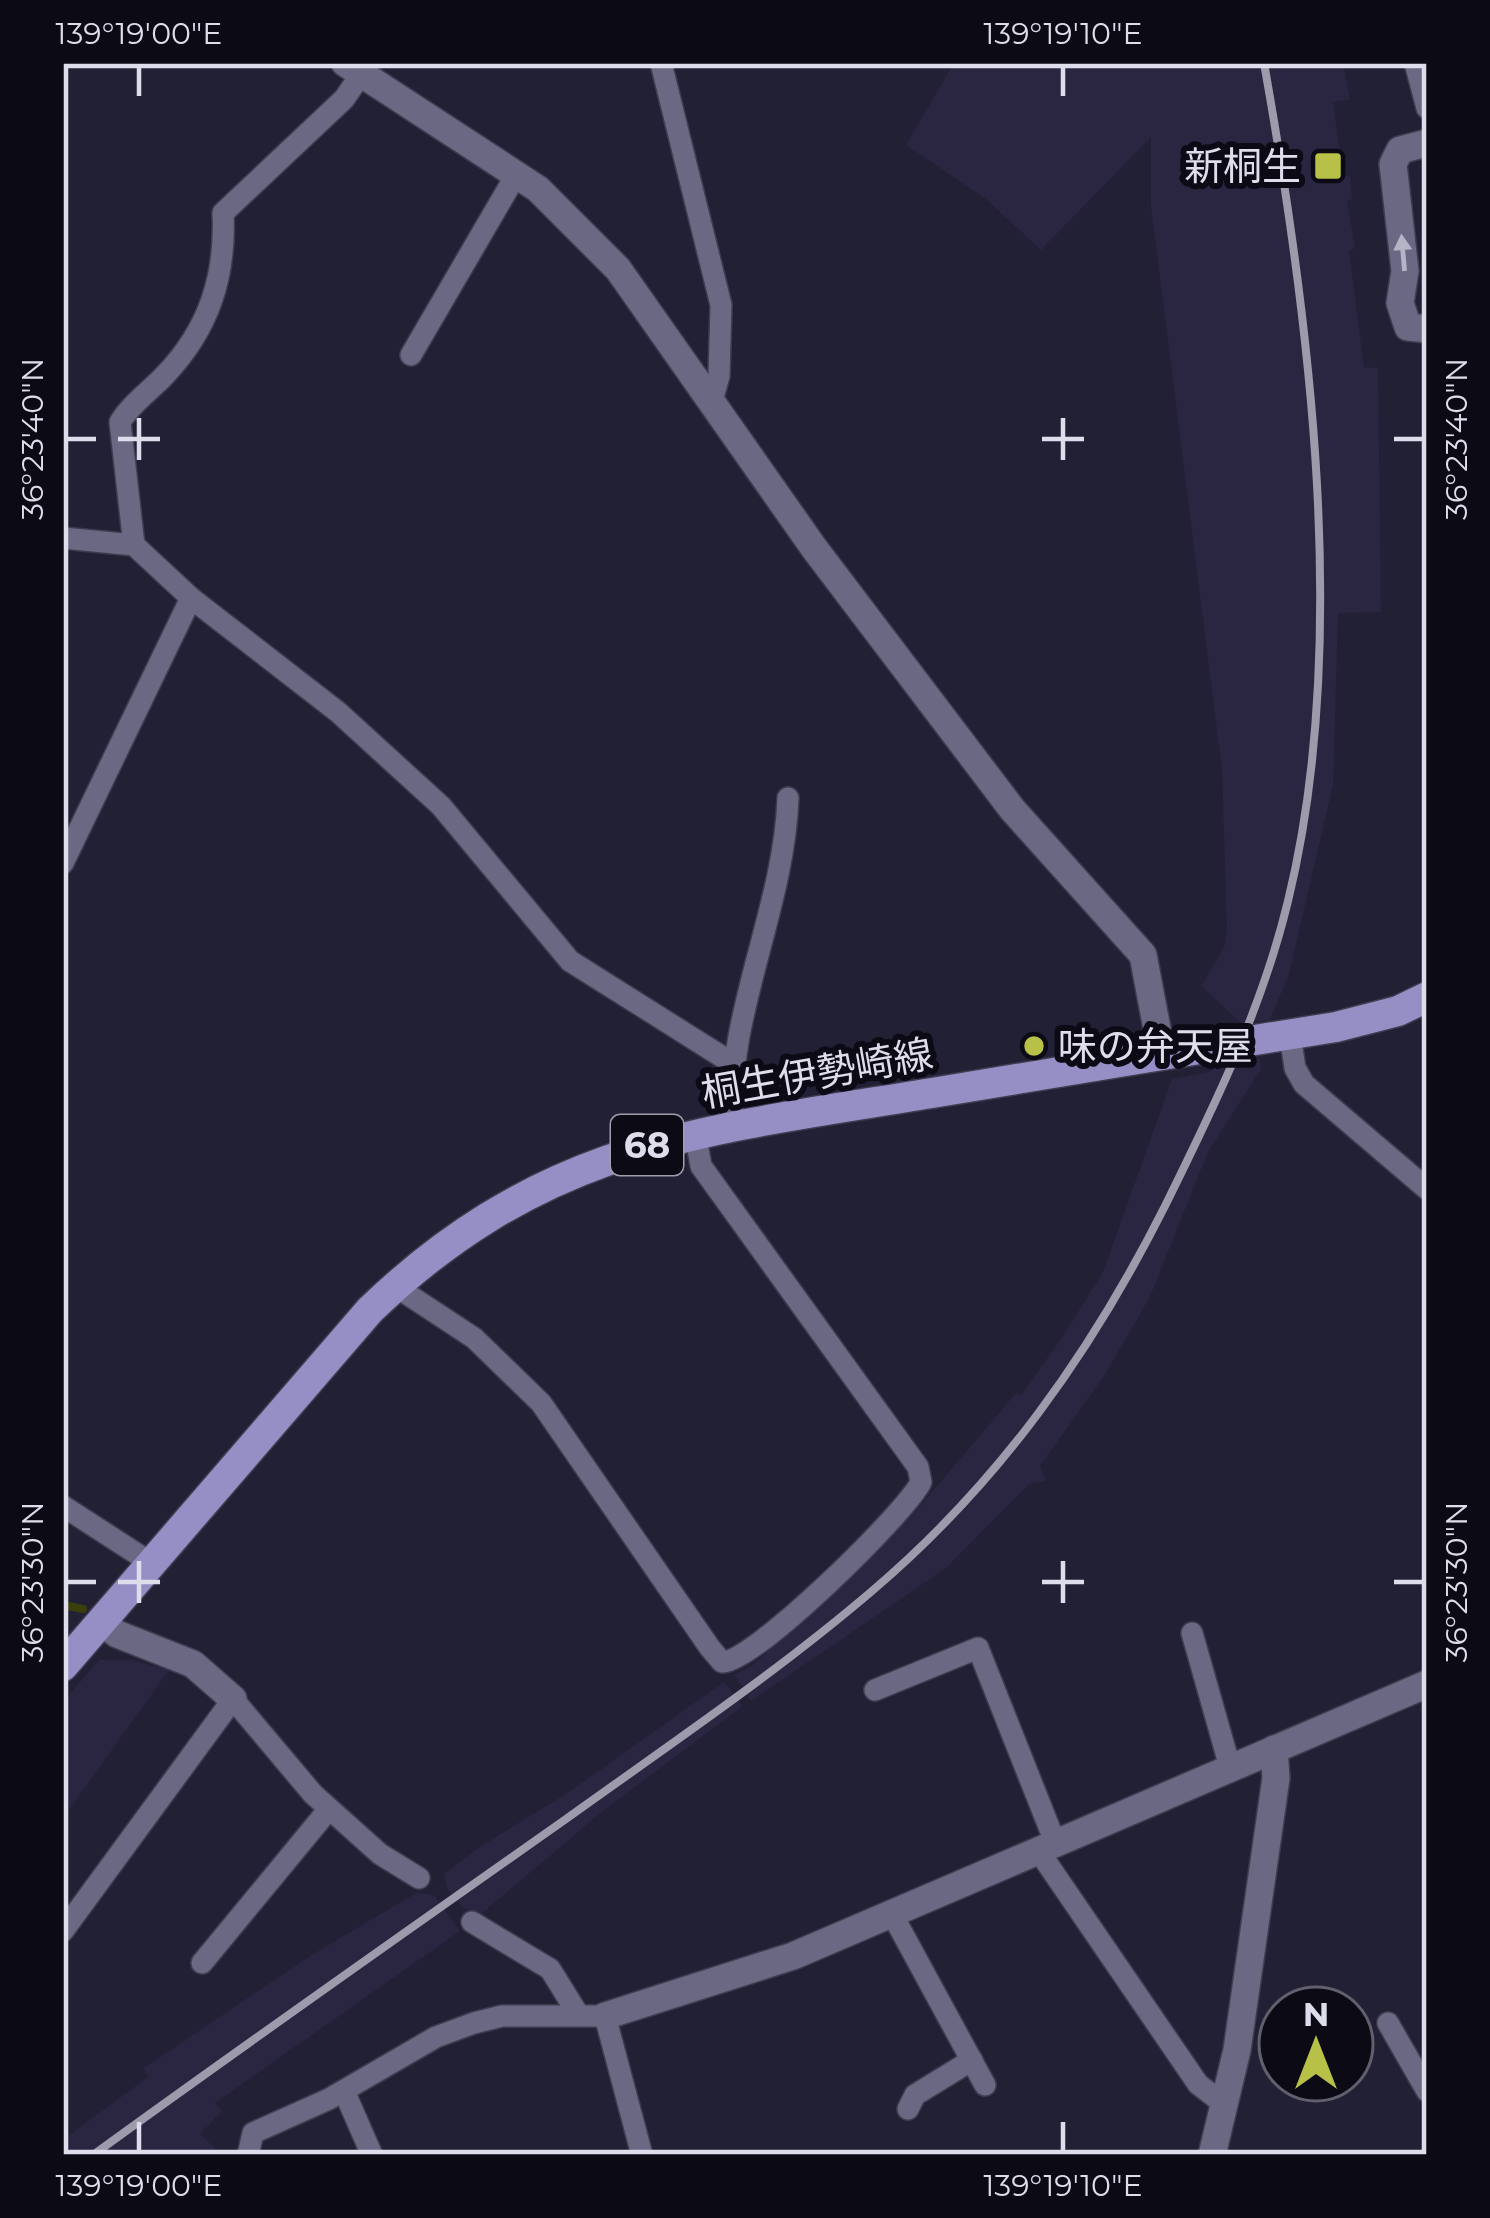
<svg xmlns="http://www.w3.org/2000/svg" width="1490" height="2218" viewBox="0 0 1490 2218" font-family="Montserrat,'Noto Sans JP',sans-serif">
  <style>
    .built { fill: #2a2642 }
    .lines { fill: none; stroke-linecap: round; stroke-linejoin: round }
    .stream { stroke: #3b3f0c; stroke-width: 8 }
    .minor-casing { stroke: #3e3c4e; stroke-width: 24 }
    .tertiary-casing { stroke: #3e3c4e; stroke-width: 30 }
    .primary-casing { stroke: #3e3c4e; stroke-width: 33 }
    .minor { stroke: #6a6882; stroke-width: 21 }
    .tertiary { stroke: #6a6882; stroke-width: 27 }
    .primary { stroke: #958fc6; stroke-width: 30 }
    .rail { stroke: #9c9aab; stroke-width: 8 }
    .oneway { fill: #b5b4c7 }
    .ticks { fill: none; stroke: #deddec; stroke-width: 4.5 }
    .poi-dot { fill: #b8c147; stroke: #0c0b15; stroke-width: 4.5 }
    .labels { text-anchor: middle; stroke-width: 12; stroke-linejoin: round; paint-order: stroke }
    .shield { fill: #0c0b15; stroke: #9f9eac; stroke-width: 3 }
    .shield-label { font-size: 36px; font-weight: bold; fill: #deddec }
    .poi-label { font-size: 39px; fill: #deddec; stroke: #0c0b15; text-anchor: end }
    .street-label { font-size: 39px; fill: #deddec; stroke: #0c0b15 }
    .neatline { fill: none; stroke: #deddec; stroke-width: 4.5 }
    .ticks-label { font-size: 30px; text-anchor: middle; fill: #deddec }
  </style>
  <rect width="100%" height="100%" fill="#222035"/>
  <g class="built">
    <polygon points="954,63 1343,63 1350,99 1333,102 1343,176 1350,176 1352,199 1347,200 1355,248 1349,251 1364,367 1378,368 1381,612 1338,613 1333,785 1289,974 1270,1020 1241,1023 1201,986 1224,948 1227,930 1222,770 1151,206 1151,137 1041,250 986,199 906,145"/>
    <polygon points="1251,1056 1260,1059 1261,1069 1208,1152 1150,1297 1104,1376 1040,1466 1046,1481 1029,1484 946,1568 751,1701 734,1675 752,1666 914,1513 1016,1393 1021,1395 1061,1339 1103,1272 1172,1079 1210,1072 1222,1061"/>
    <polygon points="99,1660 132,1660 169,1670 63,1818 63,1702"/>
    <polygon points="724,1682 743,1706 605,1809 481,1914 462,1907 447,1888 444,1874 478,1848 566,1794"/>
    <polygon points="416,1893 434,1895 460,1931 215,2103 222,2111 200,2134 215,2148 212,2152 63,2155 63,2140 148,2077 144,2068 310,1956"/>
  </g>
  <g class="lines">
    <polyline class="stream" points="63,1605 83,1609"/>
    <defs>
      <g id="minor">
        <polyline points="661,63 721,305 719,376 712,401"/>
        <polyline points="1415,63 1427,108"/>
        <polyline points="411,355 516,175"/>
        <polyline points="63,538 134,545 191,598 338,712 441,806 570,961 732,1063"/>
        <path d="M134,545L120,422C131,404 150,391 165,375C209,329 226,276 223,213L344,99L362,73"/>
        <polyline points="63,863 191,598"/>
        <polyline points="1290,1035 1295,1068 1304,1084 1427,1189"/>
        <path d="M733,1125C725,1017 784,910 788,798"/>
        <path d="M395,1286L474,1338L541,1403L710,1648L722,1662C751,1665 906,1513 921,1482L918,1467L701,1166L695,1132"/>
        <polyline points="63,1506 151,1563"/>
        <polyline points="1192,1633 1230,1767"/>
        <polyline points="875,1690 978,1648 1055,1842"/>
        <polyline points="1038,1850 1198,2084 1225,2105"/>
        <polyline points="892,1914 985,2085"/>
        <polyline points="472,1922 550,1969 578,2014"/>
        <polyline points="63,1931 233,1699 313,1794 380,1854 419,1878"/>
        <polyline points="202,1963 329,1809"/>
        <polyline points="1388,2023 1427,2091"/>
        <polyline points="344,2091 372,2155"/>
        <polyline points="908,2109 915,2095 972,2060"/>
        <polyline points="248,2155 253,2133 329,2099 436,2037 474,2023 502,2016 605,2016 642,2155"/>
      </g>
      <g id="tertiary">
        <polyline points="345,63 538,189 618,269 814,548 1012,809 1143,955 1162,1055"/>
        <polyline points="1427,143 1400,150 1393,164 1405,271 1400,303 1408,327 1427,329"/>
        <polyline points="101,1622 117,1634 193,1664 233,1699"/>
        <polyline points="605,2016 793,1956 1427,1684"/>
        <polyline points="1212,2155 1237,2050 1276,1778 1274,1749"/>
      </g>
      <path id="primary" d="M63,1666L370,1310C547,1140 709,1130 938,1092C1071,1070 1203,1048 1336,1027L1398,1011L1427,997"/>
    </defs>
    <use href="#minor" class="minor-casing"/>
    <use href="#tertiary" class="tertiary-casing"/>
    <use href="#primary" class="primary-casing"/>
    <use href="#minor" class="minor"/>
    <use href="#tertiary" class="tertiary"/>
    <use href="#primary" class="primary"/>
    <path class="rail" d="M93,2155C250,2041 408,1930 566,1819C669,1745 776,1673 872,1591C999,1483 1091,1353 1165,1206C1214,1107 1262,1009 1288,901C1351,644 1310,321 1264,63"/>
  </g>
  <defs><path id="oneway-solid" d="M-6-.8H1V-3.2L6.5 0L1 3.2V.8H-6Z" transform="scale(3)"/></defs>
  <use class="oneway" href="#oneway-solid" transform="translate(1403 253) rotate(-95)"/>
  <path class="ticks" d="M139,66V96M1063,66V96M139,418V460M1063,418V460M66,439H96M118,439H160M1042,439H1084M1394,439H1424M139,1561V1603M1063,1561V1603M66,1582H96M118,1582H160M1042,1582H1084M1394,1582H1424M139,2122V2152M1063,2122V2152"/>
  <g class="poi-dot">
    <rect x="1313" y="151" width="30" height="30" rx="6"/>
    <circle cx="1034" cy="1046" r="12"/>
  </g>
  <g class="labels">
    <rect class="shield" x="611" y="1115" width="72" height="60" rx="9"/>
    <g class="shield-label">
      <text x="647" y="1158">68</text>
    </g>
    <g class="poi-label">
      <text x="1301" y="180">新桐生</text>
      <text x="1058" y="1060" text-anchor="start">味の弁天屋</text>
    </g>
    <g class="street-label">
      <text transform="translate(817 1073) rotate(-10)" y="14">桐生伊勢崎線</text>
    </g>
  </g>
  <rect width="1490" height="2218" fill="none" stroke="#0c0b15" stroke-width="132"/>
  <g transform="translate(1316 2044)"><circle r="57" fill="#0c0b15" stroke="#605f6b" stroke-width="3"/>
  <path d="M0-9L21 45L0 30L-21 45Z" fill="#b8c147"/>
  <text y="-18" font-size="33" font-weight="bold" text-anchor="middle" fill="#deddec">N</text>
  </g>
  <rect x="66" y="66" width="1358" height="2086" class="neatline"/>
  <g class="ticks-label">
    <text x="139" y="44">139°19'00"E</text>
    <text x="1063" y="44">139°19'10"E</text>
    <text transform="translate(33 439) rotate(-90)" y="10">36°23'40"N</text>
    <text transform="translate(1457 439) rotate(-90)" y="10">36°23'40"N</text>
    <text transform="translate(33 1582) rotate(-90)" y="10">36°23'30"N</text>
    <text transform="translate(1457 1582) rotate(-90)" y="10">36°23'30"N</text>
    <text x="139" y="2196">139°19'00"E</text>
    <text x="1063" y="2196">139°19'10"E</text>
  </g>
</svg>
